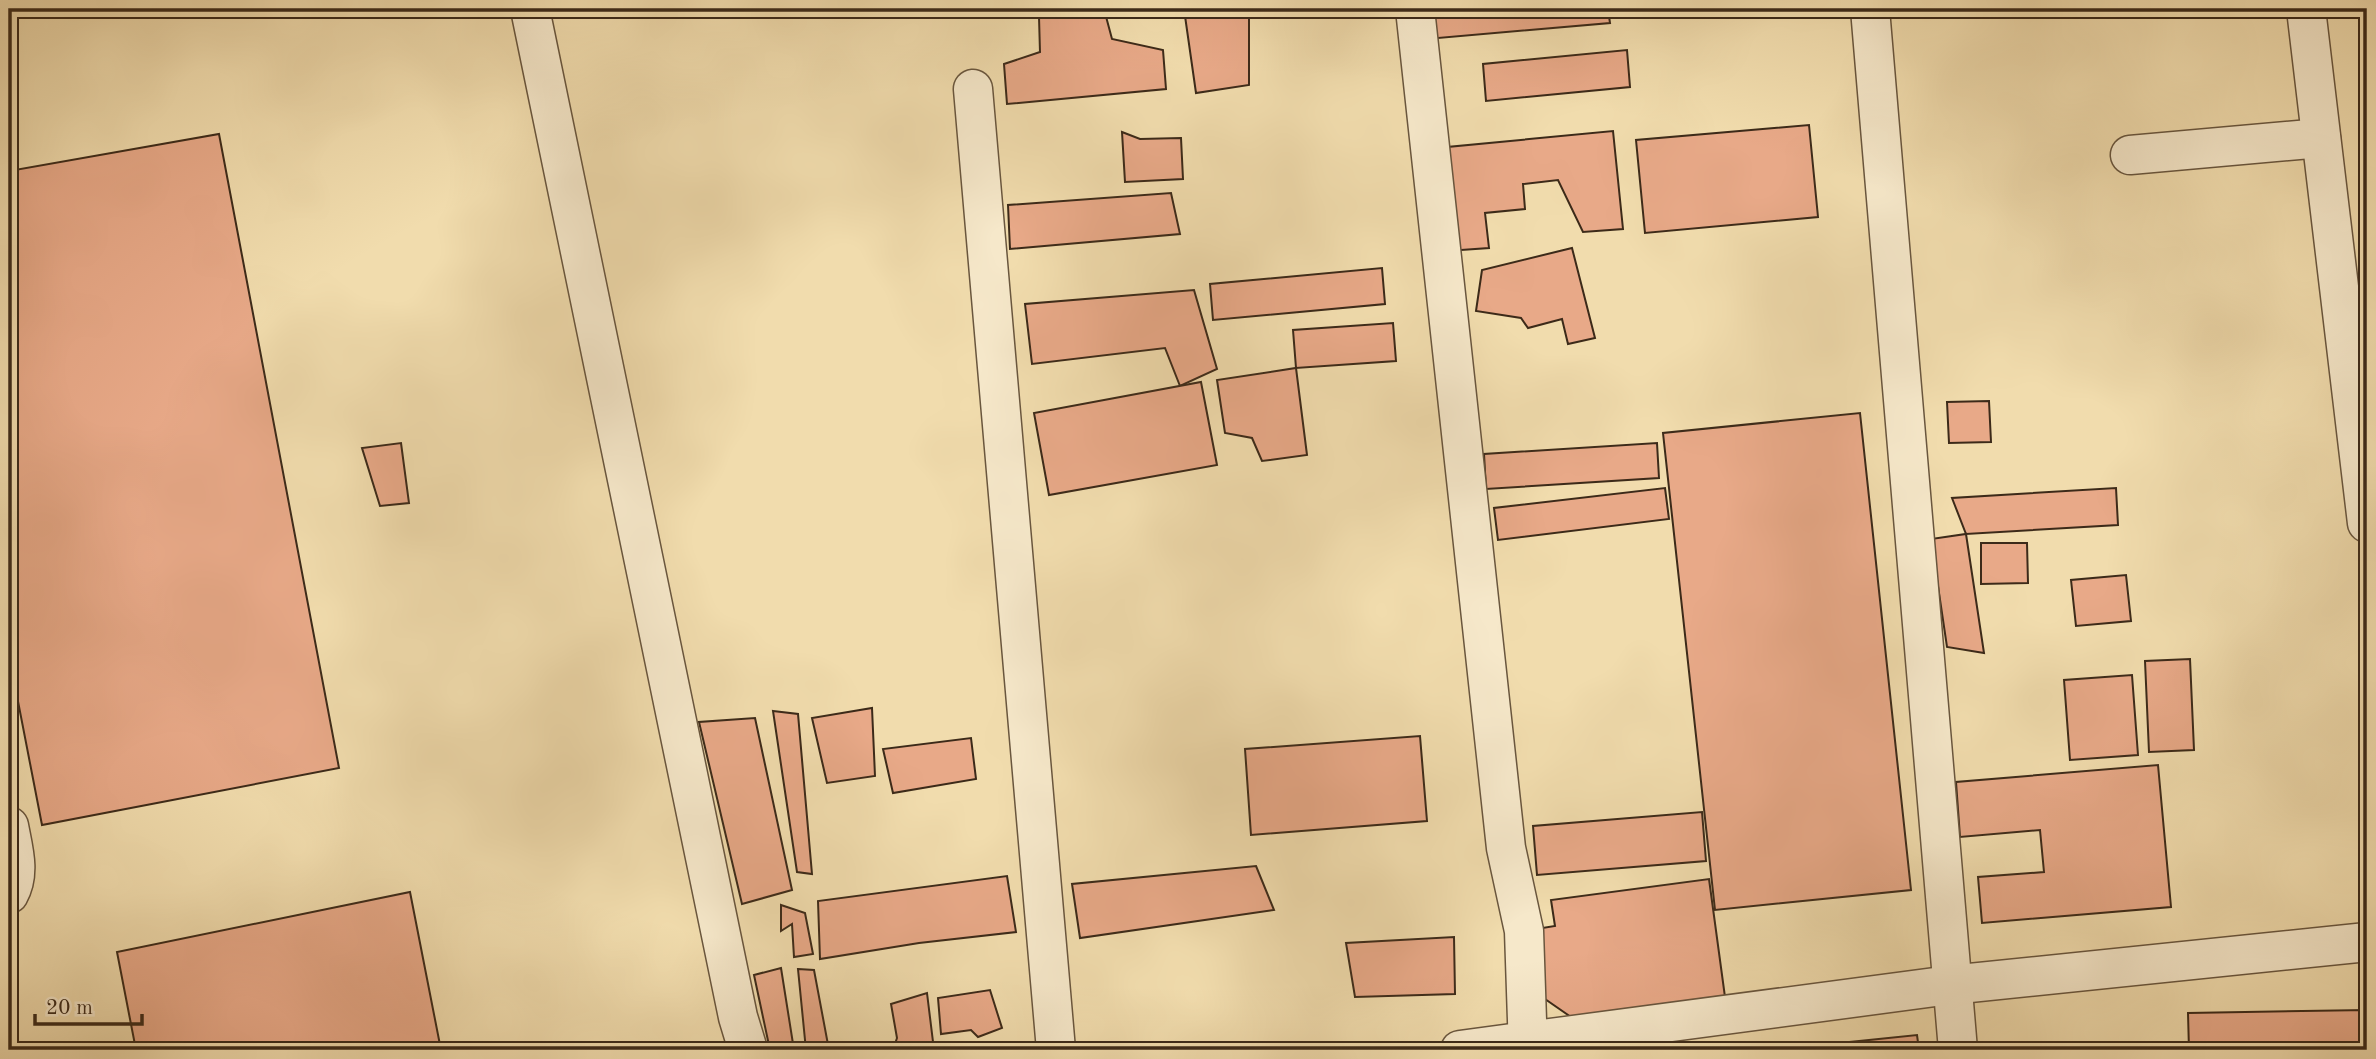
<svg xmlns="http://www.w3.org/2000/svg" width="2376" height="1059" viewBox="0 0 2376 1059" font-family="'Old Standard TT',serif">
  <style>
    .building { fill: #e8a988; stroke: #3c2a19; stroke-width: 2 }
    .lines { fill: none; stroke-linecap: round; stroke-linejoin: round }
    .minor-casing { stroke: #69563e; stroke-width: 41 }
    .minor { stroke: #f6e8ca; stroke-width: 38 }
  </style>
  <rect width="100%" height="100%" fill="#f1dcad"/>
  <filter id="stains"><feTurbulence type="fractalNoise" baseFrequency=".00286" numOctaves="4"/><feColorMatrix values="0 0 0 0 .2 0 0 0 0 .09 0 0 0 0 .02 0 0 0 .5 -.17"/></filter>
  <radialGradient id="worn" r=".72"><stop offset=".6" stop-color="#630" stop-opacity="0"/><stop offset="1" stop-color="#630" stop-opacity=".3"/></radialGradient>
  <g class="building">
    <polygon points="1104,9 1112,39 1163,50 1166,89 1007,104 1004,64 1040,52 1039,17"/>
    <polygon points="1184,9 1249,9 1249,85 1196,93"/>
    <polygon points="1424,9 1608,9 1610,23 1427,39"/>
    <polygon points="1627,50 1630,87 1486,101 1483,64"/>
    <polygon points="1809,125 1818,217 1645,233 1636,140"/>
    <polygon points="1613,131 1623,229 1583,232 1558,180 1523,184 1525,209 1485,213 1489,248 1447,251 1437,148"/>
    <polygon points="1122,132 1140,139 1181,138 1183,179 1125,182"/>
    <polygon points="219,134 339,768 42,825 9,655 9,171"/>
    <polygon points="1171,193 1180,234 1010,249 1008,205"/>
    <polygon points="1572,248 1595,338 1568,344 1562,319 1528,328 1521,318 1476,311 1482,270"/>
    <polygon points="1382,268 1385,304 1213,320 1210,284"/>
    <polygon points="1194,290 1217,369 1180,386 1165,348 1032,364 1025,304"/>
    <polygon points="1393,323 1396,361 1296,368 1293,330"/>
    <polygon points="1296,368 1307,455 1262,461 1252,438 1225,433 1217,380"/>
    <polygon points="1201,382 1217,465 1049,495 1034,413"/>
    <polygon points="1989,401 1991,442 1949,443 1947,402"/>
    <polygon points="1860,413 1911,890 1715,910 1663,433"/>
    <polygon points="401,443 409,503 380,506 362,448"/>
    <polygon points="1657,443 1659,478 1486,489 1484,454"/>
    <polygon points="1665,488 1669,519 1498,540 1494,508"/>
    <polygon points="2116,488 2118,525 1966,534 1952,498"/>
    <polygon points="1966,534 1984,653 1947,647 1931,539"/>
    <polygon points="1981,543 2027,543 2028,583 1981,584"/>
    <polygon points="2126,575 2131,621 2076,626 2071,580"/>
    <polygon points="2190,659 2194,750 2149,752 2145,661"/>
    <polygon points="2132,675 2138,755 2070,760 2064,680"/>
    <polygon points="872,708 875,776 827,783 812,718"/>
    <polygon points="773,711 798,714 812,874 797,872"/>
    <polygon points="755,718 792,890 742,904 699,722"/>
    <polygon points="1420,736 1427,821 1251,835 1245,749"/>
    <polygon points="971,738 976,779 893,793 883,749"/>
    <polygon points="2158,765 2171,907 1982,923 1978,877 2044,872 2040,830 1960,837 1956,782"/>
    <polygon points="1702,812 1706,861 1537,875 1533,826"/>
    <polygon points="1256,866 1274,910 1080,938 1072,884"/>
    <polygon points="1007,876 1016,932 919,943 820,959 818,901"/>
    <polygon points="1709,879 1725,997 1571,1017 1532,990 1524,931 1555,926 1551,900"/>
    <polygon points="410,892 441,1050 136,1050 117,952"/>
    <polygon points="781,905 805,913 813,954 794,957 792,924 781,931"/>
    <polygon points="1454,937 1455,994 1355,997 1346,943"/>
    <polygon points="781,968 794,1050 770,1050 754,975"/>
    <polygon points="798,969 814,970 829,1050 806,1050"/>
    <polygon points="990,990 1002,1028 978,1037 971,1030 941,1034 938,998"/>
    <polygon points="927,993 934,1050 893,1050 897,1038 891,1004"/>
    <polygon points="2367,1010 2367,1050 2189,1050 2188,1013"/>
    <polygon points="1917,1035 1919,1050 1772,1050"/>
  </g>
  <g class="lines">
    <defs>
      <g id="minor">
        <polyline points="530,9 738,1017 748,1050"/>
        <polyline points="1415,9 1506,848 1524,931 1528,1050"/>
        <polyline points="1870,9 1958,1050"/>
        <polyline points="2306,9 2367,523"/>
        <polyline points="973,89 1056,1050"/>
        <polyline points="2130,155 2321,138"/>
        <path d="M9,826C13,848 21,873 9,894"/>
        <polyline points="1460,1050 1950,985 2367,942"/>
      </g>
    </defs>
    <use href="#minor" class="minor-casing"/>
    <use href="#minor" class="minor"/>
  </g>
  <rect width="2376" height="1059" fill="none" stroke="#f1dcad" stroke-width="35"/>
  <rect x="10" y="10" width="2355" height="1038" fill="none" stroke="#3c2a19" stroke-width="3.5"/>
  <rect x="18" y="18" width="2341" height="1024" fill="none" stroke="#3c2a19" stroke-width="2"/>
  <path d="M35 1014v10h107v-10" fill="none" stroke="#3c2a19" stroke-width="3.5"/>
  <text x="46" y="1014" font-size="21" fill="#3c2a19" stroke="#f6e8ca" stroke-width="5" paint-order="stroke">20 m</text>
  <rect width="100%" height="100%" filter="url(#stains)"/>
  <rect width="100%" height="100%" fill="url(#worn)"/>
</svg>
